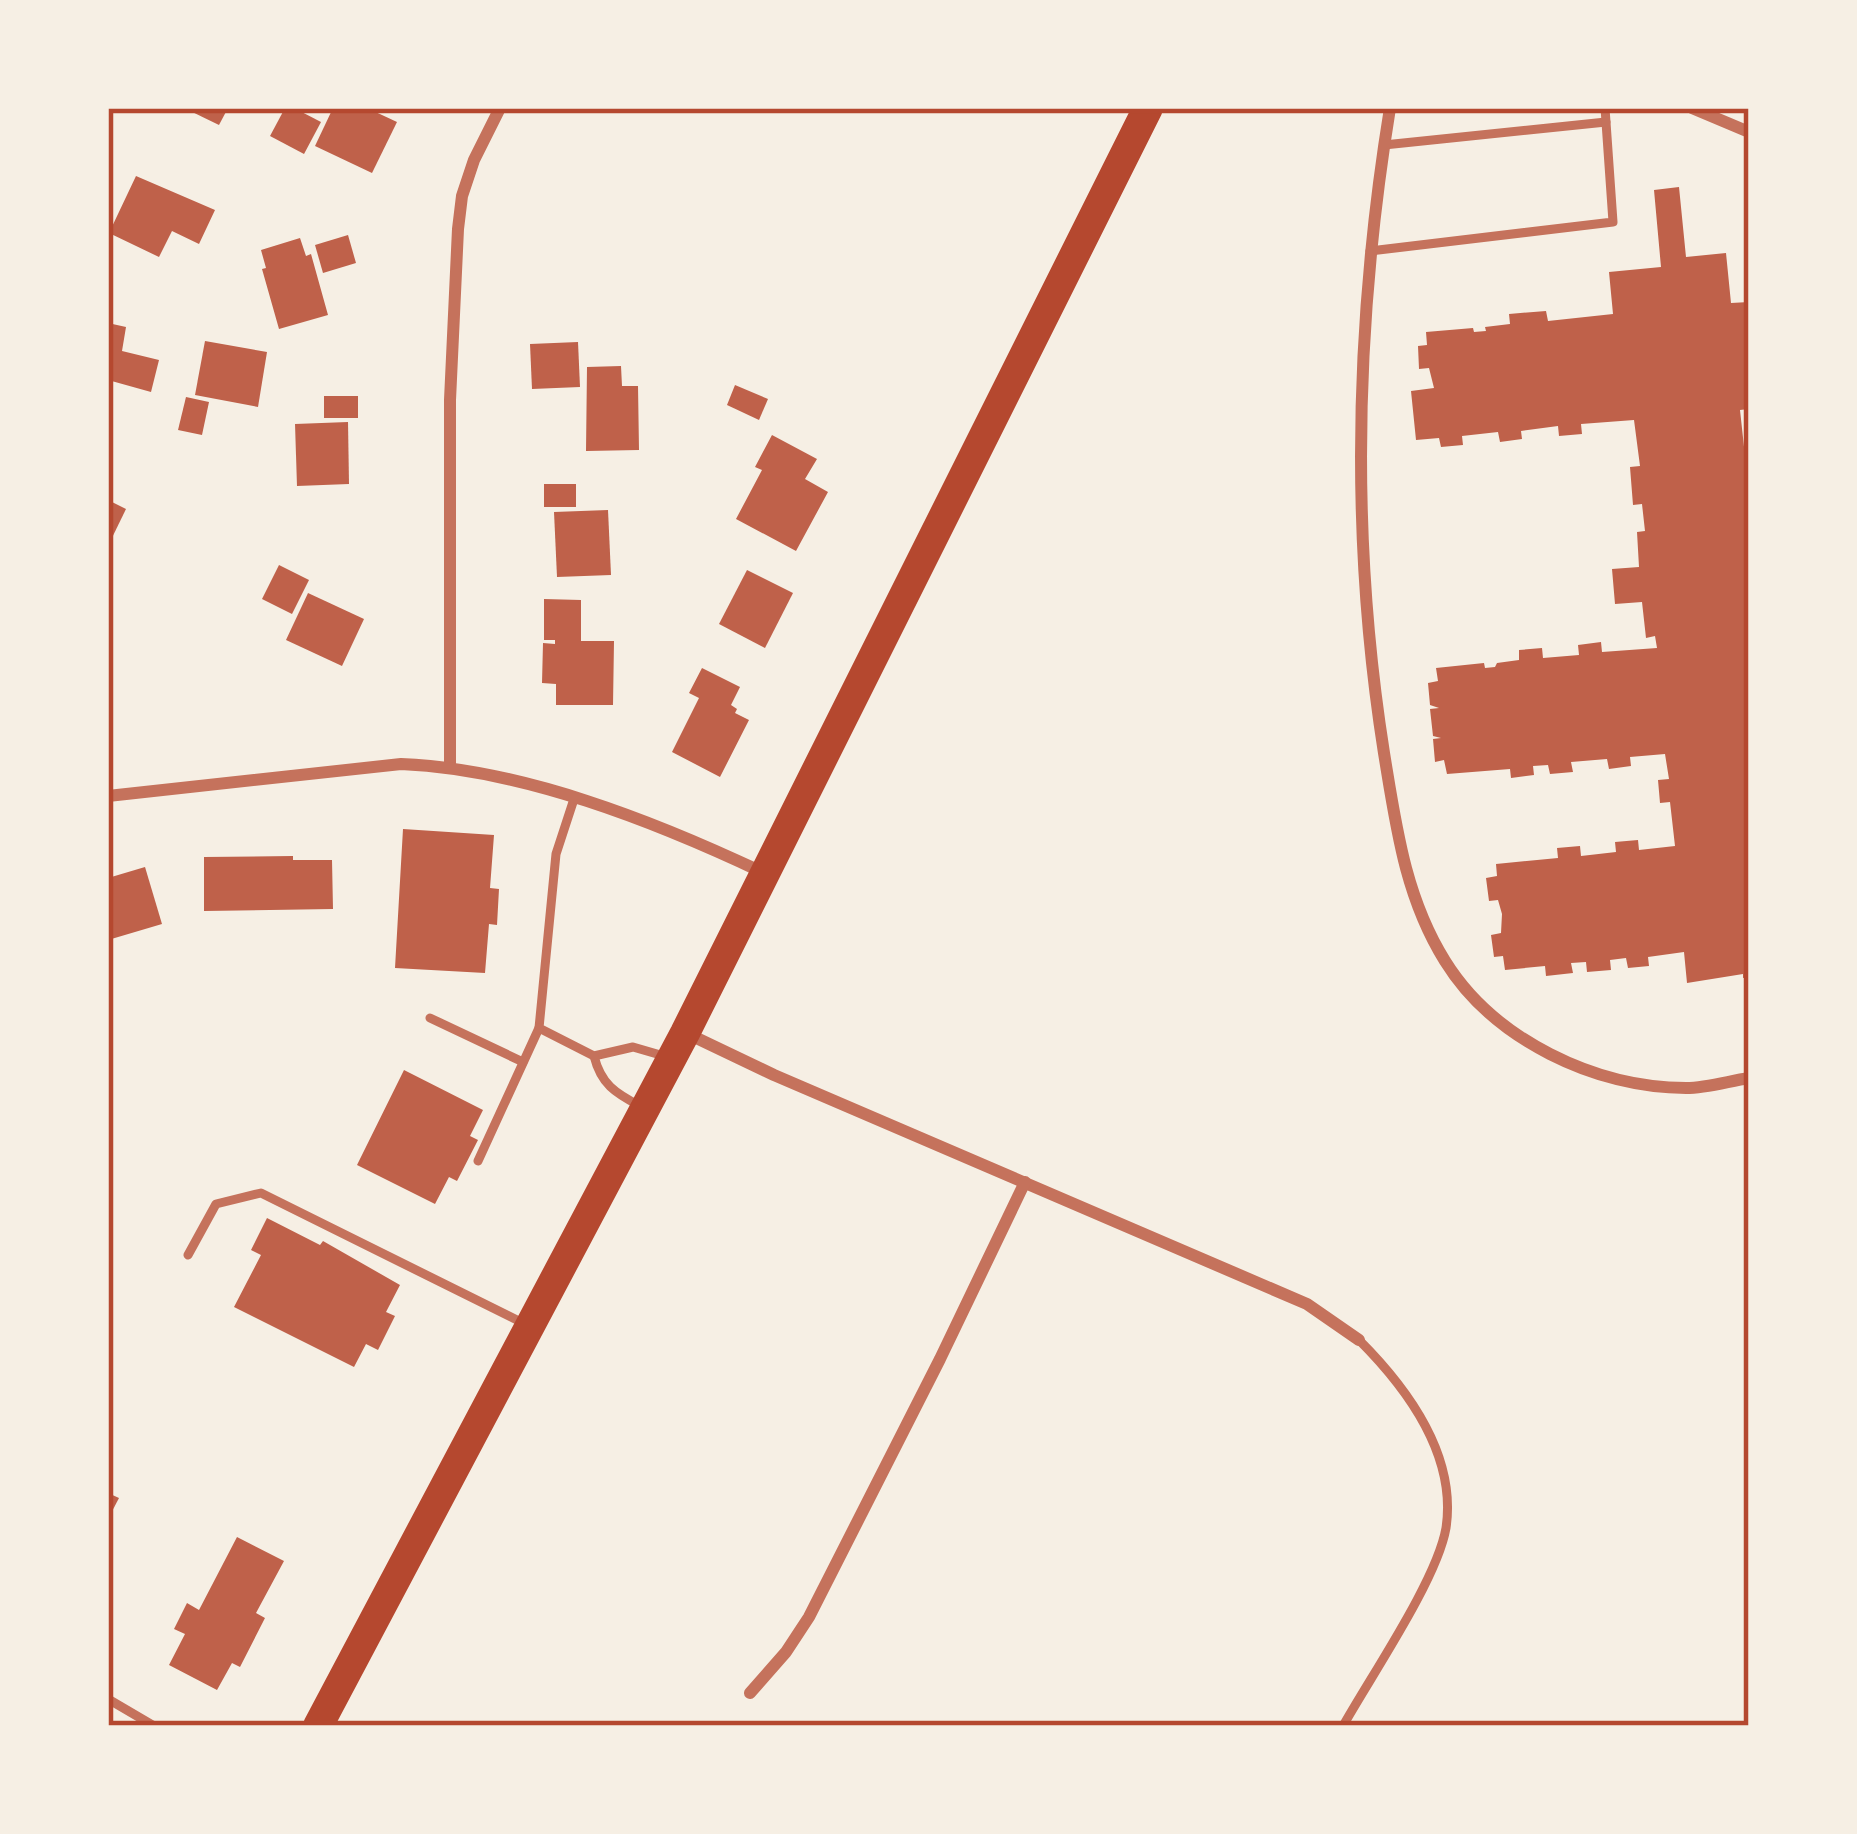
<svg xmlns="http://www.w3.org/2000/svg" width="1857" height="1834" viewBox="0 0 1857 1834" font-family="'Titillium Web',sans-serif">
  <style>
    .building { fill: #bf614a }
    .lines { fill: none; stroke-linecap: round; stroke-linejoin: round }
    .service { stroke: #c5725c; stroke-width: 9 }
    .minor { stroke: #c5725c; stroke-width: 12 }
    .primary { stroke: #b5482f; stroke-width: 30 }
    .neatline { fill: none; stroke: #b5482f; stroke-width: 4.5 }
  </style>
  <rect width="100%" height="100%" fill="#f6efe4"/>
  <g class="building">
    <polygon points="184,108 228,108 219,125"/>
    <polygon points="285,108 294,108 321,122 304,154 270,136"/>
    <polygon points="333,108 367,108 397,122 372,173 315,146"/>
    <polygon points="136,176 215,210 199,244 172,231 159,257 109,233"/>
    <polygon points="1679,187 1686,257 1726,253 1731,303 1749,302 1749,409 1740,410 1745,456 1749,456 1749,977 1743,978 1743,974 1687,983 1684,952 1648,957 1649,966 1628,968 1626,958 1610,960 1611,970 1587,972 1586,962 1571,963 1573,973 1546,976 1545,966 1505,970 1503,956 1494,957 1491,935 1501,933 1502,914 1498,900 1489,901 1486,878 1497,876 1496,864 1558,858 1557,848 1580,846 1581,856 1616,852 1615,842 1638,840 1639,850 1675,846 1670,802 1660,803 1658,780 1669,779 1665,754 1630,757 1631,766 1609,769 1607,759 1571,762 1573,772 1550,774 1548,765 1533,766 1534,775 1511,778 1510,769 1447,774 1444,760 1435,762 1433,739 1441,738 1433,736 1430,709 1439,708 1430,705 1428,683 1438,681 1436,668 1484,663 1485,668 1495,667 1497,663 1519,660 1519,650 1542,648 1543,658 1579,655 1578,645 1601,642 1602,652 1657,648 1655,636 1646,638 1642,602 1615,604 1612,569 1639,567 1637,532 1645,531 1642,504 1633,505 1630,467 1640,466 1634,420 1581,424 1582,434 1559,436 1558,426 1521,431 1522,439 1500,442 1498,432 1462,436 1463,445 1441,447 1439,438 1416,440 1411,391 1434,388 1429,368 1419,369 1418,346 1427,345 1426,332 1473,328 1474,332 1486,331 1485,327 1510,324 1509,314 1546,311 1548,321 1613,314 1609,272 1661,267 1654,190"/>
    <polygon points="348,235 356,263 323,273 315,245"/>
    <polygon points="300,238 306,256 311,254 328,315 279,329 262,269 266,268 261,250"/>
    <polygon points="108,323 126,327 122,351 159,360 151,392 108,380"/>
    <polygon points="205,341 267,352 258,407 195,395"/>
    <polygon points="578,342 580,387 532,389 530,344"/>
    <polygon points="621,366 622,386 638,386 639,450 586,451 587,367"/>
    <polygon points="735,385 768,399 759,420 727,405"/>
    <rect x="324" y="396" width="34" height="22"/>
    <polygon points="186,397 209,402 202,435 178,430"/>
    <polygon points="348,422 349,484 297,486 295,424"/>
    <polygon points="772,435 817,459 805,479 828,492 796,551 736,519 762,470 755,467"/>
    <rect x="544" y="484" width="32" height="23"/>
    <polygon points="108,500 126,509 108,546"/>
    <polygon points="608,510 611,575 557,577 554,512"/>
    <polygon points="279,565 309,580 292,614 262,599"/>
    <polygon points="747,570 793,593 765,648 719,624"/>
    <polygon points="308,593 364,619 342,666 286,640"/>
    <polygon points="544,599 581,600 581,641 614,641 613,705 556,705 556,684 542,683 543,643 555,644 555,640 544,640"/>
    <polygon points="702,668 740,687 731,705 737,709 735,713 749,720 720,777 672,752 699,698 689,693"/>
    <polygon points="403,829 494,835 490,888 499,889 497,925 489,924 485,973 395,968"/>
    <polygon points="293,856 293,860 332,860 333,909 204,911 204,857"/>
    <polygon points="145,867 162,924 108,940 108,878"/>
    <polygon points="404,1070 483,1110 470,1136 478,1140 457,1181 449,1177 435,1204 357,1165"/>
    <polygon points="267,1218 320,1245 323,1241 400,1285 386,1312 395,1316 378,1350 366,1344 354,1367 234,1307 261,1255 251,1250"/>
    <polygon points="108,1493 119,1498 108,1519"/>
    <polygon points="237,1537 284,1561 256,1613 265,1618 240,1667 232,1663 217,1690 169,1665 185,1634 174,1629 187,1603 199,1610"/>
  </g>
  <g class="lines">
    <g class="service">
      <polyline points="1384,145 1606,122"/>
      <polyline points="1370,251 1613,222 1605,108"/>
      <polyline points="574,799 556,854 539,1028 594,1056 633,1047 664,1056"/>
      <polyline points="430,1018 523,1062"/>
      <path d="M594,1056C601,1084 615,1093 640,1106"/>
      <polyline points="478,1161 539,1028"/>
      <polyline points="188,1255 216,1204 261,1193 525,1324"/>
      <polyline points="108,1699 154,1726"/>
      <path d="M1343,1726C1371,1676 1437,1580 1446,1528C1457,1455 1407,1388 1359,1340"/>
    </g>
    <g class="minor">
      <path d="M1390,108C1355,323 1350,538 1384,753C1396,826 1405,897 1445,961C1494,1040 1596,1088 1686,1088C1707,1088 1729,1081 1749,1078"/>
      <polyline points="1692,108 1749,132"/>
      <polyline points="450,766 450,400 458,229 462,196 474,160 500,108"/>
      <path d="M108,796L401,764C522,769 654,821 764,873"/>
      <polyline points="686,1033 774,1075 1307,1304 1359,1340"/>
      <polyline points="750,1693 786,1652 809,1617 940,1359 1025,1182"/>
    </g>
    <polyline class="primary" points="318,1726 685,1033 1148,108"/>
  </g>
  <rect width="1857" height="1834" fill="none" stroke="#f6efe4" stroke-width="222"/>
  <rect x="111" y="111" width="1635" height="1612" class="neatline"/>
</svg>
